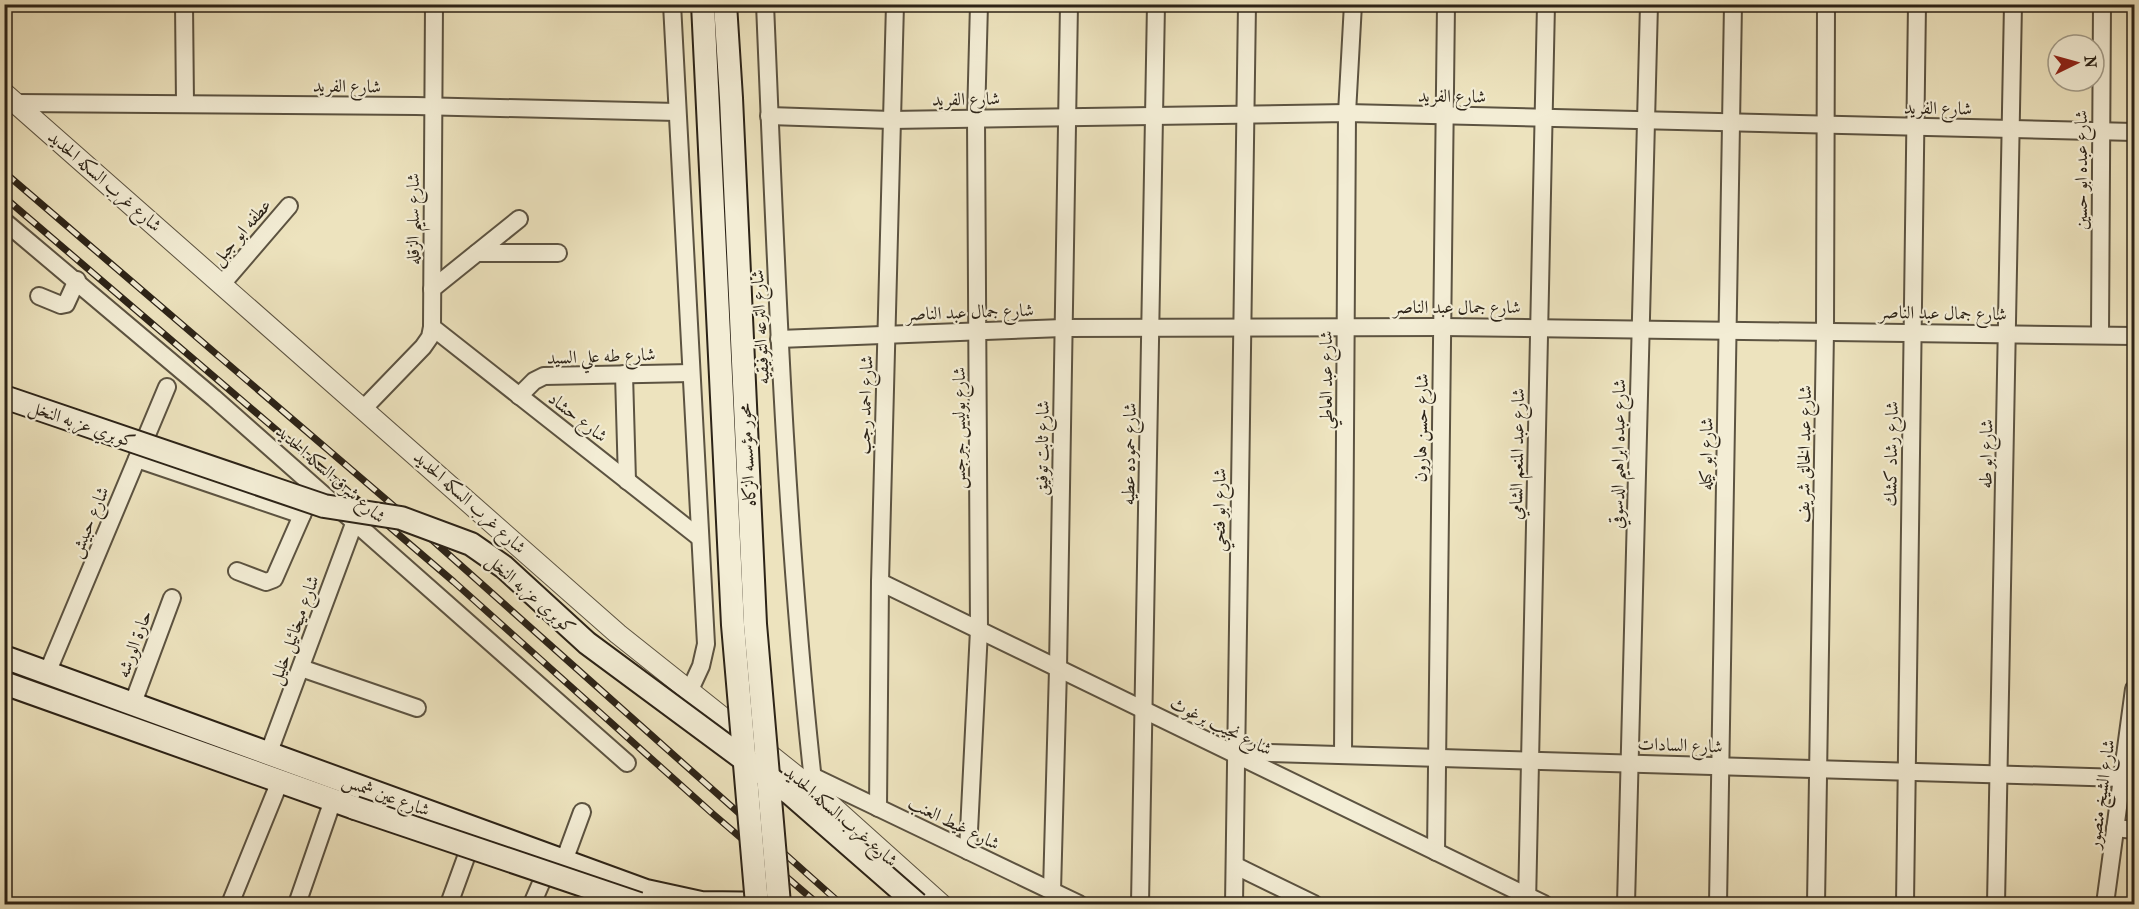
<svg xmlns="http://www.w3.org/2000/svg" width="2139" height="909" viewBox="0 0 2139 909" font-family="'IM FELL French Canon',Amiri,serif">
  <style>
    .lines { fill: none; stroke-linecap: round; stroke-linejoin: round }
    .minor-casing { stroke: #5c5341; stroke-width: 20 }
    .tertiary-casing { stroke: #5c5341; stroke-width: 22 }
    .secondary-casing { stroke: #2c2317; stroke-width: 26 }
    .minor { stroke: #f3edd5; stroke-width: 16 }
    .tertiary { stroke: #f3edd5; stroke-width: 20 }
    .secondary { stroke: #f3edd5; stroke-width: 22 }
    .rail-casing { stroke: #2c2317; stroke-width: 7 }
    .rail { stroke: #f3edd5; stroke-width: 4.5; stroke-dasharray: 14; stroke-linecap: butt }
    .secondary-bridge-casing { stroke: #2c2317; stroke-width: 26; stroke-linecap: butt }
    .secondary-bridge { stroke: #f3edd5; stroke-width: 22 }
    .labels { text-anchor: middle; stroke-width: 4.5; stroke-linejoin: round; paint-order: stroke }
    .street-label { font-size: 18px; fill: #2c2317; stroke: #f3edd5 }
  </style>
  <rect width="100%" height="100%" fill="#ede3be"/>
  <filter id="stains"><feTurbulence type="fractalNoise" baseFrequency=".00333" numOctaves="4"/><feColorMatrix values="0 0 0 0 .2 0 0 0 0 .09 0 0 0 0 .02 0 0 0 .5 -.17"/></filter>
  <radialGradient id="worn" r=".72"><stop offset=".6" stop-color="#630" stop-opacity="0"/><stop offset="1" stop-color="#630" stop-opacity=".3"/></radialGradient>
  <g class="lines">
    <defs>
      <g id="minor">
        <polyline points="184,4 185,104"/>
        <polyline points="672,4 706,644 701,666 689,692"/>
        <path d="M765,4C776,266 785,529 814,790"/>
        <polyline points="16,103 416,106 677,112"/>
        <polyline points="769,116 891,120 1347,113 2134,132"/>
        <polyline points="4,221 214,398 627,763"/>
        <polyline points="477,253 558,253"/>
        <polyline points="222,284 289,206"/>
        <polyline points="432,289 519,219"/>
        <polyline points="39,296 61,305 66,304 77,280"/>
        <polyline points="432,327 700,538"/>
        <polyline points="2100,335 2102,4"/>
        <polyline points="779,339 1063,328 1442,327 2134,336"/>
        <polyline points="624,374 627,481"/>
        <polyline points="519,396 534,381 544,376 691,373"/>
        <polyline points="364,408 423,347 430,337 432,327 434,4"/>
        <polyline points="137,459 302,515"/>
        <polyline points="237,571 266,582 274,579 306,506"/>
        <polyline points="880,582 1544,904"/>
        <polyline points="301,668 417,708"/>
        <polyline points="48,671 167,387"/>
        <polyline points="133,703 172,598"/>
        <polyline points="269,752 355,521"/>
        <polyline points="1236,752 2122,778"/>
        <polyline points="1343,755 1347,113 1353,4"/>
        <polyline points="812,776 1079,904"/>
        <polyline points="878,808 880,582 895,4"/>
        <polyline points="2115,828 2134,830"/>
        <polyline points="968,851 979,630 976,119 979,4"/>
        <polyline points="1436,852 1446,4"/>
        <polyline points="564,861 582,812"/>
        <polyline points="1236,866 1314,904"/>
        <polyline points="1052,891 1058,669 1069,4"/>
        <polyline points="230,904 280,781"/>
        <polyline points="297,904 333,800"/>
        <polyline points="449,904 473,838"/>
        <polyline points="532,904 545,874"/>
        <polyline points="1140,904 1156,4"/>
        <polyline points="1234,904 1247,4"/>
        <polyline points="1527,904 1546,4"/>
        <polyline points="1626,904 1649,4"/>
        <polyline points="1718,904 1733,4"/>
        <polyline points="1816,904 1825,331 1826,4"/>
        <polyline points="1905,904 1917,4"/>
        <polyline points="1996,904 2013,4"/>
        <polyline points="2105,904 2134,689"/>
      </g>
      <polyline id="tertiary" points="4,93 618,634 814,790 941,904"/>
      <g id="secondary">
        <polyline points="4,657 646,891 701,903 774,904"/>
        <polyline points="4,683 355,808"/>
      </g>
    </defs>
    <use href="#minor" class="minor-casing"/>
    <use href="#tertiary" class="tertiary-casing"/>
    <use href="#secondary" class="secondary-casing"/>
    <use href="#minor" class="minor"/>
    <use href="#tertiary" class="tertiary"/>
    <use href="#secondary" class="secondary"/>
    <defs>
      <g id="rail">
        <polyline points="4,172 403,514 841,904"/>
        <polyline points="4,197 454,582 713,814 818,904"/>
      </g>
    </defs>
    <use href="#rail" class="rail-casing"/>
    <use href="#rail" class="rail"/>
    <defs>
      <g id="secondary-bridge">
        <polyline points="703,4 733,625 757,904"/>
        <polyline points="725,4 731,98 755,624 779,904"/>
        <polyline points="4,397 324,506 401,518 471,544 504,567 587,643 791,794 917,904"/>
        <polyline points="355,808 639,904"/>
      </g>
    </defs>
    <use href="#secondary-bridge" class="secondary-bridge-casing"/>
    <use href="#secondary-bridge" class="secondary-bridge"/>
  </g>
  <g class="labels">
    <g class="street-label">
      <text transform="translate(347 86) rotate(1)" y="6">شارع الفريد</text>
      <text transform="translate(1452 96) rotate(1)" y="6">شارع الفريد</text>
      <text transform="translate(966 99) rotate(-1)" y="6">شارع الفريد</text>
      <text transform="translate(1938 108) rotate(1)" y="6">شارع الفريد</text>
      <text transform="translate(2081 170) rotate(-90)" y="6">شارع عبده ابو حسين</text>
      <text transform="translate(105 181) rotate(41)" y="6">شارع غرب السكه الحديد</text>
      <text transform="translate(413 219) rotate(-90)" y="6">شارع سليم الزقله</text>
      <text transform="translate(241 232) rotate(-49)" y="6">عطفه ابو جبل</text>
      <text x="1457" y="313">شارع جمال عبد الناصر</text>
      <text transform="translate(970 312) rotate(-2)" y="6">شارع جمال عبد الناصر</text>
      <text transform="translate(1943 313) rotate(1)" y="6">شارع جمال عبد الناصر</text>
      <text transform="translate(760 327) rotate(-93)" y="6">شارع الترعه التوفيقيه</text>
      <text transform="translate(601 356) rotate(-2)" y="6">شارع طه علي السيد</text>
      <text transform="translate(1326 380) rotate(-90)" y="6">شارع عبد العاطي</text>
      <text transform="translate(865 405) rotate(-88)" y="6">شارع احمد رجب</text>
      <text transform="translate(578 417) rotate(38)" y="6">شارع حشاد</text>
      <text transform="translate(82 424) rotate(19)" y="6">كوبري عزبه النخل</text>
      <text transform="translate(959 428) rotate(-90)" y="6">شارع بوليس جرجس</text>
      <text transform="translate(1421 428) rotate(-89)" y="6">شارع حسن هارون</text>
      <text transform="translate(1042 448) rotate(-89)" y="6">شارع ثابت توفيق</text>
      <text transform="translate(1129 454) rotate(-89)" y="6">شارع حموده عطيه</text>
      <text transform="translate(1517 454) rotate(-89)" y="6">شارع عبد المنعم الشامي</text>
      <text transform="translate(1618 454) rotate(-89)" y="6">شارع عبده ابراهيم الدسوقي</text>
      <text transform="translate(1706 454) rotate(-89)" y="6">شارع ابو كيله</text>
      <text transform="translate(1804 454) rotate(-89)" y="6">شارع عبد الخالق شريف</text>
      <text transform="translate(1891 454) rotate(-89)" y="6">شارع رشاد كشك</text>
      <text transform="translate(1986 454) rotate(-89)" y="6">شارع ابو طه</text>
      <text transform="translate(747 455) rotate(-93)" y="6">محور مؤسسه الزكاه</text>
      <text transform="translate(331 474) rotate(41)" y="6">شارع شرق السكه الحديد</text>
      <text transform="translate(470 502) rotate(42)" y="6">شارع غرب السكه الحديد</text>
      <text transform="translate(1219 510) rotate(-89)" y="6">شارع ابو فتحي</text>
      <text transform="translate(89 522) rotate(-67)" y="6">شارع حبيش</text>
      <text transform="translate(531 594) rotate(41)" y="6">كوبري عزبه النخل</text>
      <text transform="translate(294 630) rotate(-70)" y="6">شارع ميخائيل خليل</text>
      <text transform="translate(134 644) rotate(-70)" y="6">حارة الورشه</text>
      <text transform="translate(1221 726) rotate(26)" y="6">شارع نجيب برغوث</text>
      <text transform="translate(1680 745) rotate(2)" y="6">شارع السادات</text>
      <text transform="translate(2101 794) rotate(-82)" y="6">شارع الشيخ منصور</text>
      <text transform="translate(386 795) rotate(20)" y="6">شارع عين شمس</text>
      <text transform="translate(841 816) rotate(41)" y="6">شارع غرب السكه الحديد</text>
      <text transform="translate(954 823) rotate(26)" y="6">شارع غيط العنب</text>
    </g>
  </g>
  <rect width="2139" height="909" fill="none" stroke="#ede3be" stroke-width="24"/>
  <rect x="6" y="6" width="2127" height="897" fill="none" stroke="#2c2317" stroke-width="3"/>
  <rect x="12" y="12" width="2115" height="885" fill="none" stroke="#2c2317" stroke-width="1.5"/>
  <g transform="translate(2076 63) rotate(85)"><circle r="28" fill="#f3edd5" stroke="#a39c89" stroke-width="1.5"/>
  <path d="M0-4.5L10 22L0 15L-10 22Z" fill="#8f2418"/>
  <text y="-9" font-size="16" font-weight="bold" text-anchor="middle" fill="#2c2317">N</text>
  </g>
  <rect width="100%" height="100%" filter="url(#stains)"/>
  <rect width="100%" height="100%" fill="url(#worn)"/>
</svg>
